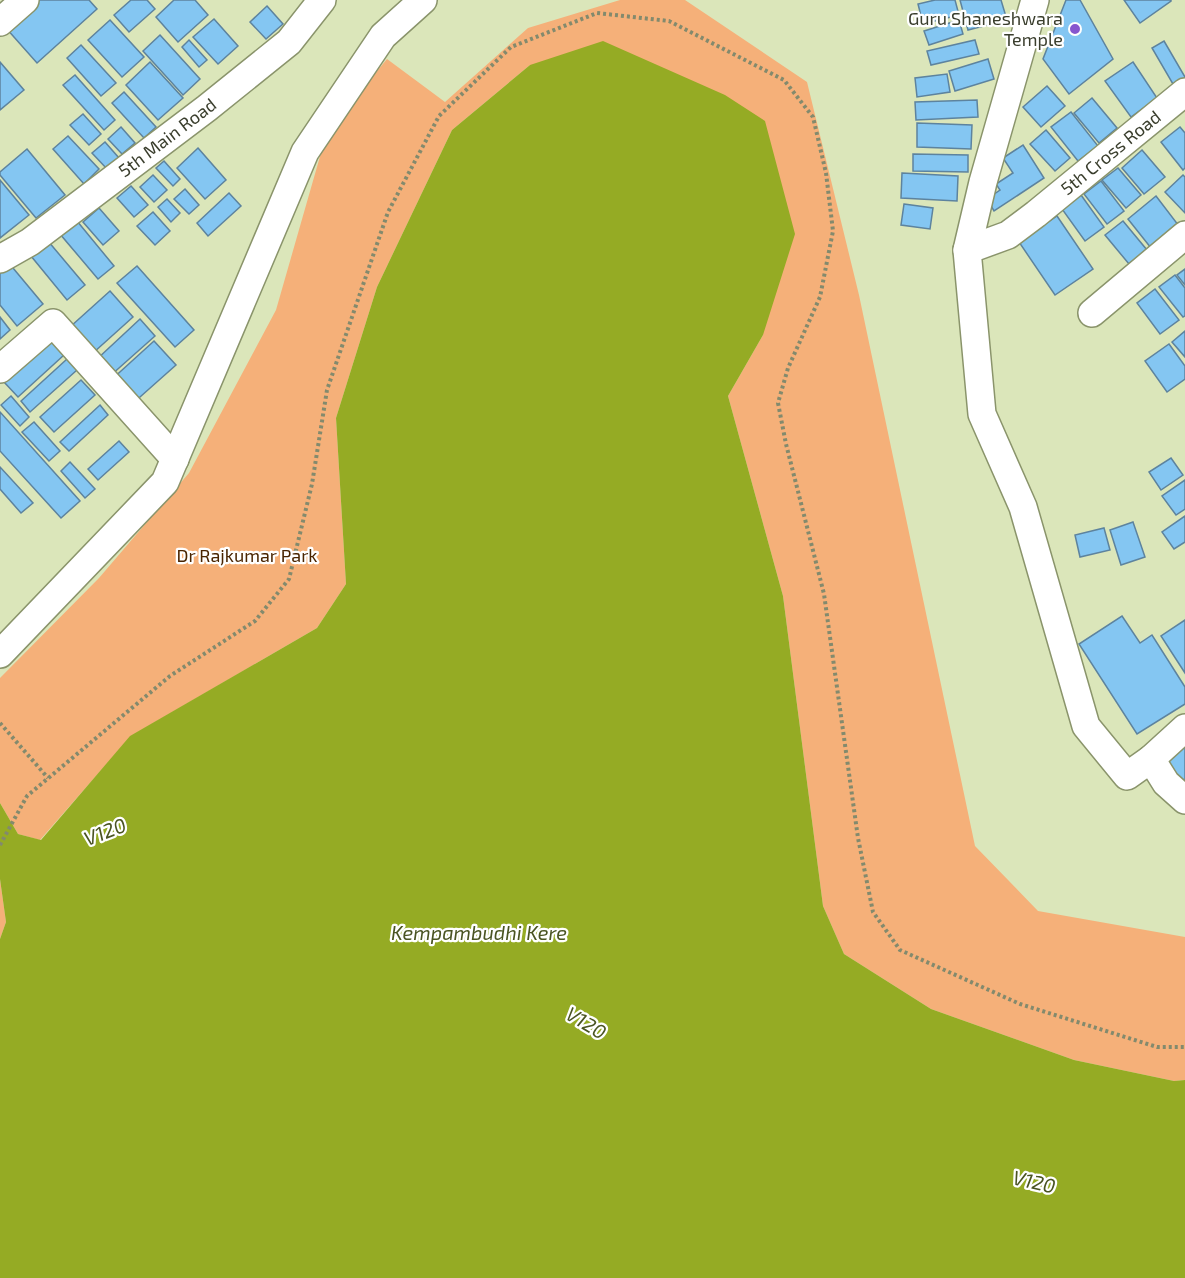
<svg xmlns="http://www.w3.org/2000/svg" width="1185" height="1278" viewBox="0 0 1185 1278" font-family="'Exo 2',sans-serif">
  <style>
    .green { fill: #f5b079 }
    .water { fill: #95ab24 }
    .building { fill: #84c6f2; stroke: #5d839e; stroke-width: 1.5 }
    .lines { fill: none; stroke-linecap: round; stroke-linejoin: round }
    .minor-casing { stroke: #8a946b; stroke-width: 30 }
    .path { stroke: #838a6d; stroke-width: 4; stroke-dasharray: 3 3; stroke-linecap: butt }
    .minor { stroke: #fff; stroke-width: 27 }
    .poi-dot { fill: #8656ce; stroke: #fff; stroke-width: 2 }
    .labels { text-anchor: middle; stroke-width: 4.5; stroke-linejoin: round; paint-order: stroke }
    .poi-label { font-size: 18px; fill: #3a3e2d; stroke: #fff; text-anchor: end }
    .street-label { font-size: 18px; fill: #3a3e2d; stroke: #fff }
    .park-label { font-size: 18px; fill: #492400; stroke: #fff }
    .water-label { font-size: 20px; font-style: italic; fill: #4a5422; stroke: #fff }
  </style>
  <rect width="100%" height="100%" fill="#dbe6ba"/>
  <g class="green">
    <polygon points="620,0 685,0 807,82 859,295 975,846 1038,911 1185,937 1185,1080 1174,1081 1074,1060 931,1009 844,954 823,906 783,596 728,396 763,335 530,65 452,130 377,287 336,418 346,584 317,628 131,736 40,840 18,834 0,803 0,678 99,578 189,473 276,310 327,132 387,59 445,102 528,28"/>
    <polygon points="0,879 6,922 0,939"/>
  </g>
  <polygon class="water" points="603,41 725,95 765,121 795,234 763,335 728,396 783,596 823,906 844,954 931,1009 1074,1060 1174,1081 1185,1080 1185,1278 0,1278 0,939 6,922 0,879 0,803 18,834 41,840 130,736 317,628 346,584 336,418 377,287 452,130 530,65"/>
  <g class="building">
    <polygon points="36,0 89,0 97,9 37,63 6,28"/>
    <polygon points="131,0 147,0 155,9 129,32 114,15"/>
    <polygon points="174,0 195,0 208,15 178,42 156,17"/>
    <polygon points="935,0 955,0 959,15 923,24 918,4"/>
    <polygon points="960,0 1001,0 1007,20 968,30"/>
    <polygon points="1066,0 1080,0 1113,59 1069,94 1043,59"/>
    <polygon points="1124,0 1171,0 1171,1 1140,23"/>
    <polygon points="267,6 283,24 266,39 250,22"/>
    <polygon points="214,19 238,46 218,64 193,37"/>
    <polygon points="110,20 144,57 122,77 88,40"/>
    <polygon points="959,20 963,34 929,45 924,31"/>
    <polygon points="160,35 200,79 183,95 143,51"/>
    <polygon points="189,40 207,60 199,67 182,47"/>
    <polygon points="975,40 979,54 931,65 927,51"/>
    <polygon points="1164,41 1185,77 1185,86 1177,91 1152,48"/>
    <polygon points="81,45 116,83 101,96 67,58"/>
    <polygon points="988,59 994,79 955,91 949,71"/>
    <polygon points="0,62 24,90 0,110"/>
    <polygon points="150,62 183,98 158,120 126,85"/>
    <polygon points="1133,62 1157,98 1131,117 1105,81"/>
    <polygon points="947,74 950,92 917,97 915,78"/>
    <polygon points="75,75 115,120 104,130 63,85"/>
    <polygon points="1047,86 1065,106 1041,127 1023,107"/>
    <polygon points="124,92 156,127 144,138 112,103"/>
    <polygon points="1092,98 1117,128 1099,143 1074,113"/>
    <polygon points="977,100 978,117 916,120 915,102"/>
    <polygon points="1071,112 1098,146 1078,161 1051,127"/>
    <polygon points="83,114 101,134 89,145 70,125"/>
    <polygon points="917,123 972,125 971,149 917,147"/>
    <polygon points="121,127 135,143 122,154 108,139"/>
    <polygon points="1180,127 1185,133 1185,168 1183,170 1161,142"/>
    <polygon points="1046,130 1070,158 1055,171 1030,144"/>
    <polygon points="68,136 99,169 84,184 53,149"/>
    <polygon points="105,142 119,158 107,169 92,153"/>
    <polygon points="1023,145 1044,178 994,211 987,199 1000,190 996,184 1013,173 1003,158"/>
    <polygon points="198,148 226,180 205,199 177,168"/>
    <polygon points="27,149 65,195 36,218 0,175 0,172"/>
    <polygon points="1142,150 1165,177 1144,194 1122,168"/>
    <polygon points="913,154 968,155 968,172 913,171"/>
    <polygon points="164,161 180,179 173,186 156,168"/>
    <polygon points="1118,168 1141,195 1126,208 1102,180"/>
    <polygon points="902,173 958,176 957,201 901,198"/>
    <polygon points="153,175 167,190 154,202 140,187"/>
    <polygon points="1183,175 1185,177 1185,213 1165,192"/>
    <polygon points="0,180 29,215 0,238"/>
    <polygon points="1101,181 1124,211 1107,224 1084,194"/>
    <polygon points="131,186 148,205 134,217 117,198"/>
    <polygon points="185,189 199,205 189,214 174,199"/>
    <polygon points="229,193 241,206 208,236 197,223"/>
    <polygon points="1081,195 1104,227 1085,241 1062,209"/>
    <polygon points="1156,196 1179,226 1151,248 1128,219"/>
    <polygon points="167,199 180,213 171,222 158,207"/>
    <polygon points="904,204 933,208 930,229 901,225"/>
    <polygon points="99,208 119,231 103,245 83,222"/>
    <polygon points="153,212 170,231 155,245 137,226"/>
    <polygon points="1057,216 1093,269 1055,295 1019,242"/>
    <polygon points="77,221 114,266 98,279 60,234"/>
    <polygon points="1123,221 1147,250 1129,264 1105,235"/>
    <polygon points="48,241 85,285 67,300 31,256"/>
    <polygon points="8,262 43,304 17,326 0,305 0,269"/>
    <polygon points="137,266 194,330 175,347 117,283"/>
    <polygon points="1185,269 1185,285 1177,275"/>
    <polygon points="1175,275 1185,288 1185,316 1183,317 1159,287"/>
    <polygon points="1155,289 1179,320 1160,334 1137,303"/>
    <polygon points="110,291 133,317 93,353 70,327"/>
    <polygon points="0,317 10,330 0,339"/>
    <polygon points="140,319 155,336 110,376 96,360"/>
    <polygon points="1185,331 1185,357 1172,342"/>
    <polygon points="50,340 64,355 18,397 4,382"/>
    <polygon points="154,341 176,365 131,405 110,381"/>
    <polygon points="1169,344 1185,366 1185,379 1167,392 1145,361"/>
    <polygon points="67,359 77,370 30,412 21,401"/>
    <polygon points="81,380 95,395 54,432 40,417"/>
    <polygon points="11,396 29,417 20,426 1,405"/>
    <polygon points="100,405 108,415 69,451 60,442"/>
    <polygon points="0,412 80,501 61,518 0,451"/>
    <polygon points="34,422 60,451 49,461 22,432"/>
    <polygon points="119,441 129,452 98,480 88,469"/>
    <polygon points="1171,458 1183,475 1161,490 1149,472"/>
    <polygon points="70,462 95,489 85,498 61,471"/>
    <polygon points="0,467 33,503 21,513 0,489"/>
    <polygon points="1185,480 1185,509 1176,515 1162,496"/>
    <polygon points="1185,516 1185,542 1174,549 1162,532"/>
    <polygon points="1133,522 1145,557 1121,565 1110,530"/>
    <polygon points="1104,528 1110,550 1080,557 1075,535"/>
    <polygon points="1122,616 1140,643 1152,635 1185,687 1185,704 1137,734 1079,644"/>
    <polygon points="1185,620 1185,673 1161,636"/>
    <polygon points="1185,743 1185,785 1165,760"/>
  </g>
  <g class="lines">
    <defs>
      <g id="minor">
        <polyline points="0,22 25,0"/>
        <polyline points="1185,92 1036,214 1008,235 967,250 982,414 1023,507 1086,726 1127,776 1151,759 1185,728"/>
        <polyline points="967,250 983,182 1035,0"/>
        <path id="s1" d="M0,259L30,242L207,108L289,42L322,0"/>
        <polyline points="1092,313 1185,235"/>
        <polyline points="0,369 53,323 175,459"/>
        <polyline points="0,654 165,482 305,152 383,36 423,0"/>
        <polyline points="1151,759 1166,783 1185,800"/>
      </g>
    </defs>
    <use href="#minor" class="minor-casing"/>
    <g class="path">
      <polyline points="0,723 48,778"/>
      <polyline points="0,845 27,796 170,676 255,621 289,579 312,484 327,390 388,212 439,116 511,47 597,13 669,21 784,80 813,117 826,173 833,231 820,297 788,368 778,403 786,444 824,594 858,838 873,912 900,950 1020,1004 1157,1047 1185,1047"/>
    </g>
    <use href="#minor" class="minor"/>
  </g>
  <circle class="poi-dot" cx="1075" cy="29" r="6"/>
  <g class="labels">
    <g class="poi-label">
      <text x="1063" y="25">Guru Shaneshwara<tspan x="1063" dy="21">Temple</tspan></text>
    </g>
    <g class="street-label">
      <text dy="6" stroke="none"><textPath href="#s1" startOffset="207">5th Main Road</textPath></text>
      <text transform="translate(1111 153) rotate(-39)" y="6">5th Cross Road</text>
    </g>
    <g class="park-label">
      <text x="247" y="562">Dr Rajkumar Park</text>
    </g>
    <g class="water-label">
      <text transform="translate(105 832) rotate(-21)" y="7">V120</text>
      <text x="479" y="940">Kempambudhi Kere</text>
      <text transform="translate(586 1023) rotate(31)" y="7">V120</text>
      <text transform="translate(1034 1182) rotate(13)" y="7">V120</text>
    </g>
  </g>
</svg>
